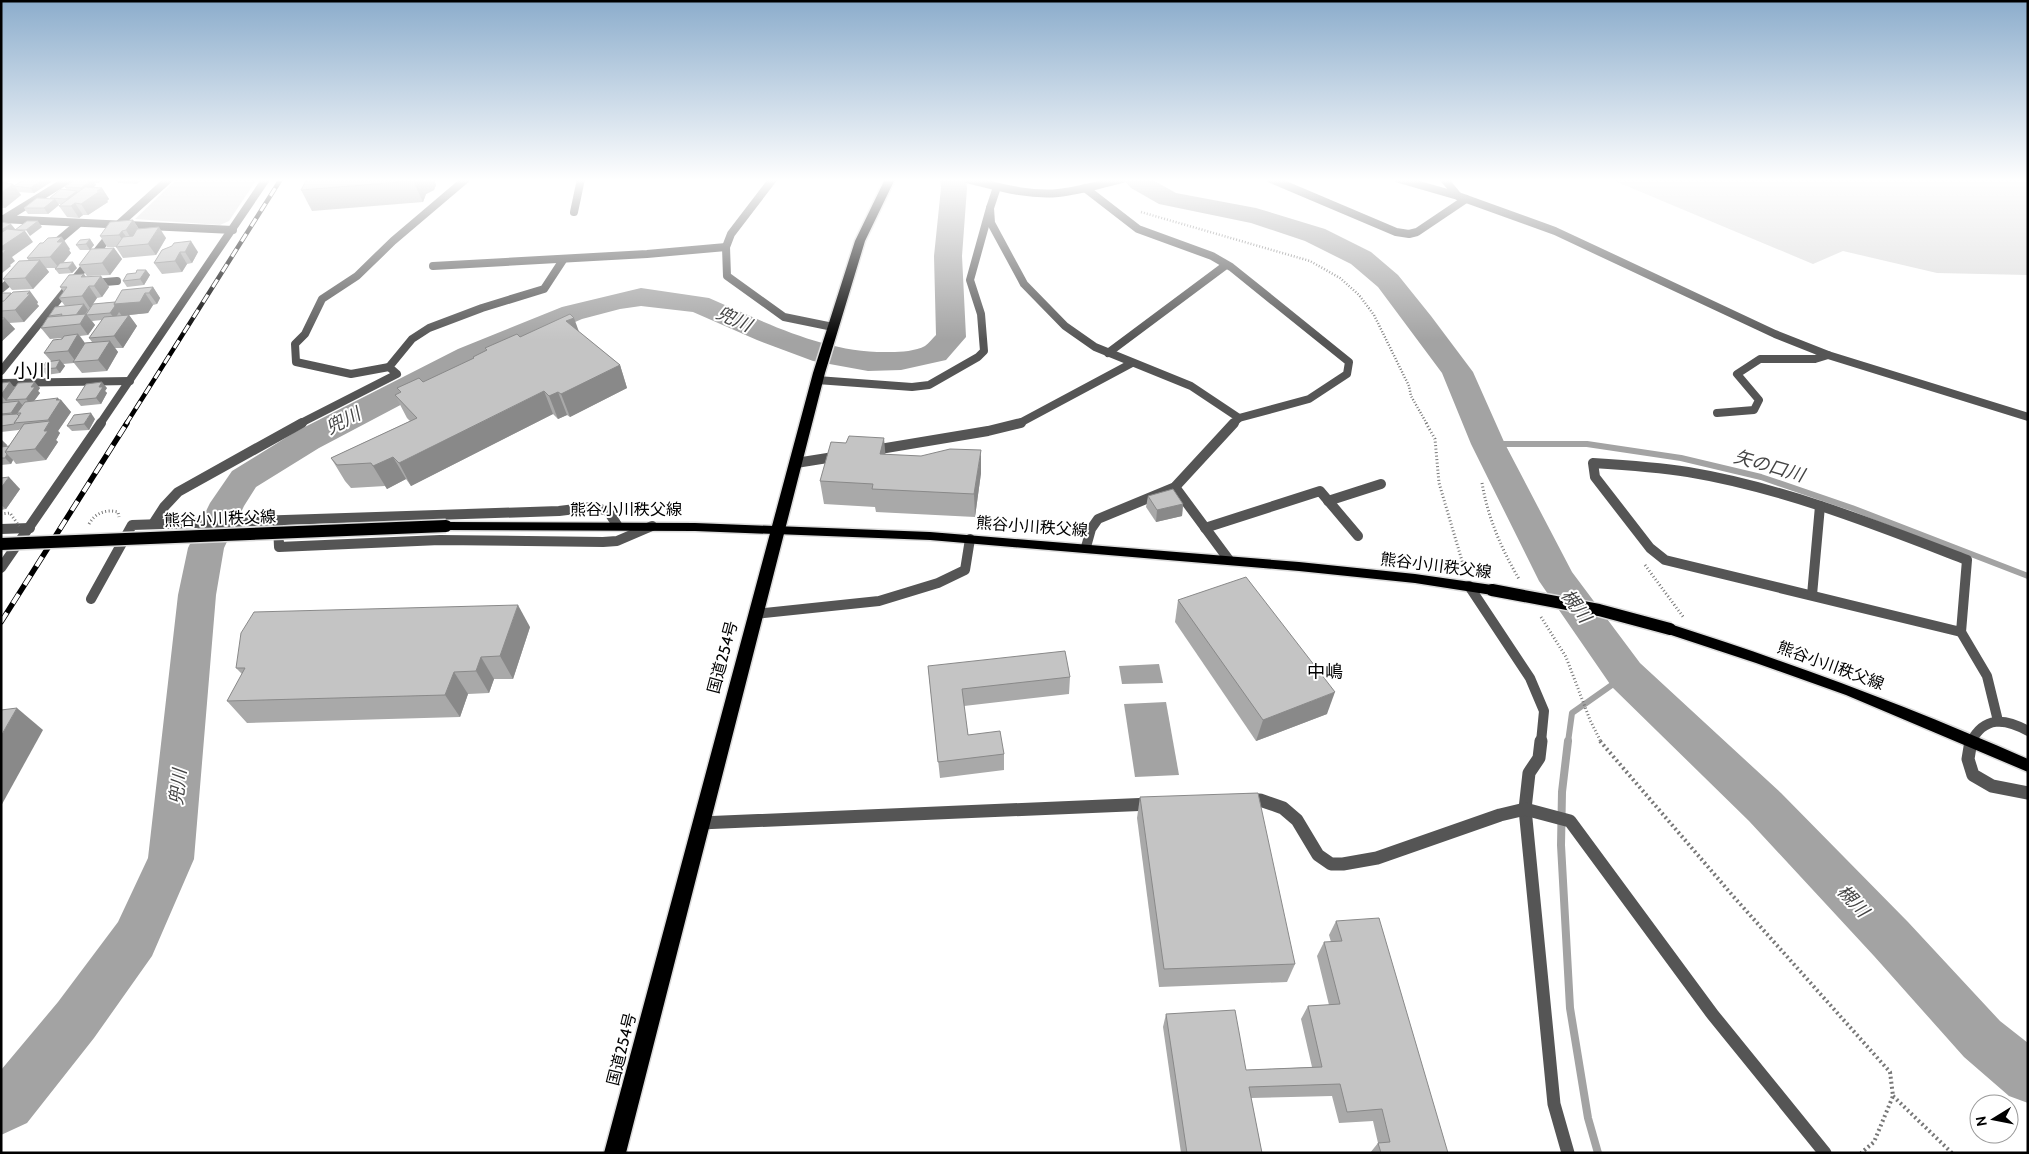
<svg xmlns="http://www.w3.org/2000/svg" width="2029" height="1154" viewBox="0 0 2029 1154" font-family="Cabin,'Noto Sans JP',sans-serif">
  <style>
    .green { fill: #dcdcdc }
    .water { fill: #a3a3a3 }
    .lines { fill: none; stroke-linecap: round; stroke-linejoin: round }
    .stream-far1 { stroke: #a3a3a3; stroke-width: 6 }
    .stream { stroke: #a3a3a3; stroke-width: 8 }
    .river { fill: #a3a3a3; fill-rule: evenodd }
    .primary-casing { stroke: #dbdbdb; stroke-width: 3 }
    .highway-casing { stroke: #dbdbdb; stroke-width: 3 }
    .path-far2 { stroke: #777; stroke-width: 2.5; stroke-dasharray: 1 2; stroke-linecap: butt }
    .path-far1 { stroke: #777; stroke-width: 3; stroke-dasharray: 1 2.5; stroke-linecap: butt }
    .path { stroke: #777; stroke-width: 4; stroke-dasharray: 2 3; stroke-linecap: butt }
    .lane-far1 { stroke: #555; stroke-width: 8 }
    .lane { stroke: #555; stroke-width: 10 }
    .street-far2 { stroke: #555; stroke-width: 8 }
    .street-far1 { stroke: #555; stroke-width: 10 }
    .street { stroke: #555; stroke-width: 13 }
    .primary { fill: #000; fill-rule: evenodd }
    .highway { fill: #000; fill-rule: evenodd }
    .rail-far1-casing { stroke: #000; stroke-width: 4.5 }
    .rail-casing { stroke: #000; stroke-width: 5.5 }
    .rail-far1 { stroke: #fff; stroke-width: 3; stroke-dasharray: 9; stroke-linecap: butt }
    .rail { stroke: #fff; stroke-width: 4; stroke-dasharray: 11; stroke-linecap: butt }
    .primary-bridge-casing { stroke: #dbdbdb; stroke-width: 15; stroke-linecap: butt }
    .path-bridge { stroke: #777; stroke-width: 3; stroke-dasharray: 1 2.5; stroke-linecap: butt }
    .primary-bridge { stroke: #000; stroke-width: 12 }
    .wall { fill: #a9a9a9; fill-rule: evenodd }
    .shaded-wall { fill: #898989 }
    .building { fill: #c4c4c4; stroke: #898989 }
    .labels { text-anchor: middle; stroke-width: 4; stroke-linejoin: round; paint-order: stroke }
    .street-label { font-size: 16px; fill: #000; stroke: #fff }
    .water-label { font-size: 18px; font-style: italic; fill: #444; stroke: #fff }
    .neighbourhood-label { font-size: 18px; fill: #000; stroke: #fff }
    .quarter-label { font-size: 19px; fill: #000; stroke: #fff }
  </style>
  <rect width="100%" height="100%" fill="#fff"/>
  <g class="green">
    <polygon points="177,179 257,179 229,221 220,225 135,219"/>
    <polygon points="1610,179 2028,179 2028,275 1937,273 1843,251 1813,264"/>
  </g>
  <g class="water">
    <polygon points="1159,664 1163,683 1122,684 1119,666"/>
    <polygon points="1166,702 1179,775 1135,777 1124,704"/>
  </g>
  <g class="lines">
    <g class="stream-far1">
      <polyline points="1488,444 1587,444 1681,458 1761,477 1852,508 2028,576"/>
      <polyline points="1568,742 1572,713 1626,675"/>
    </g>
    <polyline class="stream" points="1568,741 1562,792 1561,845 1570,1008 1588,1118 1598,1153"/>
    <g class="river">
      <path d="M940,179H966L967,188L962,256L966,337L946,360L901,370L868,371L813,361L757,340L693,312L641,306L620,309L582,319L480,363L319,448L256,487L244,506L224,548L216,595L194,859L152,956L94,1038L27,1123L1,1135V1070L58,1002L118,922L148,858L178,595L188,548L210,503L232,471L295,432L458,349L562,307L641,288L709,298C767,323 827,354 891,352C901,352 916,351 925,346C929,343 933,338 936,335L934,256L941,188Z"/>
      <polygon points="1123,179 1151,179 1176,193 1256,208 1325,229 1371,252 1398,275 1431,316 1473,372 1505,444 1572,572 1640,663 1781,793 1908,922 2000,1021 2028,1043 2028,1103 2009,1096 1964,1057 1874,956 1749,821 1612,687 1539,581 1471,444 1442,373 1378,287 1351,264 1305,241 1251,223 1159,204 1131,188"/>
    </g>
    <defs>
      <g id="primary">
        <polygon points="446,522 695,523 930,532 1299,562 1415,574 1492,585 1496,587 1498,590 1496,593 1492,595 1415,583 1299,571 930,540 695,531 446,530 440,526"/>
        <path d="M1670,624C1792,663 1911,707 2028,759V772L1846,695L1756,663L1665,633L1663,629L1665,625Z"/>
      </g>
      <polygon id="highway" points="885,179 895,179 865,241 825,373 626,1153 604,1153 813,373 855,241"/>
    </defs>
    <use href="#primary" class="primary-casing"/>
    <use href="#highway" class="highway-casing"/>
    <polyline class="path-far2" points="1141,212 1310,261 1340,278 1359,295 1374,315 1409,386 1411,396 1427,424"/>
    <g class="path-far1">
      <polyline points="1426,423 1435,439 1439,483 1465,571"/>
      <path d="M1482,483C1488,518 1501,548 1519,579"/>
      <path d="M89,524C95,513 106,509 118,512L119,517"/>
      <polyline points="1645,565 1684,618"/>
      <polyline points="1541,617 1566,657 1590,720 1601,742"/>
    </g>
    <g class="path">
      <polyline points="1600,741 1733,896 1890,1072 1893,1096 1874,1142 1861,1153"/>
      <polyline points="1893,1096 1952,1153"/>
    </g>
    <g class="lane-far1">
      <polyline points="1271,179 1396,232 1409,234 1417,232 1466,199"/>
      <polyline points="1444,179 1458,196"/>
      <polyline points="574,212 581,179"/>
      <polyline points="93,283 117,281"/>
      <polyline points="817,380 912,387 929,385 978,357 984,351 981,314 970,280 990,208"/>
      <polyline points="1717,413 1754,410 1759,400 1737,374 1760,359 1815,359 1828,355"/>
      <polyline points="299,424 397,374 389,367 412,339 429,328 482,308 544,289 563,260"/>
      <polyline points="1018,424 1132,363"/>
    </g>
    <g class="lane">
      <polyline points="874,450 988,431 1021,423"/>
      <polyline points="796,463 840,456"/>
      <polyline points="153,524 164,507 178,492 302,423"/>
    </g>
    <g class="street-far2">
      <polyline points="773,179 731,234 726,247 727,276 784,317 833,327"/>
      <path d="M967,179C996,186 1027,196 1058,193C1080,191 1101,184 1122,179"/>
      <polyline points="1399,179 1458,196 1555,231 1775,334 1828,355 2028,417"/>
      <polyline points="997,187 990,208 991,223 1024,284 1065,326 1095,347 1191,386 1239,418"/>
      <polyline points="1085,188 1138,229 1212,256 1231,267 1349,362 1347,374 1309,399 1239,418 1233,424"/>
      <polyline points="1,219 233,230"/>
      <polyline points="4,219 69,179"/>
      <polyline points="52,246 78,224"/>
      <polyline points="433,266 647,254 726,247"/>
      <polyline points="1,289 17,276"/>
      <polyline points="1108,353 1226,265"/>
      <polyline points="389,367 351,374 296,362 295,344 305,334 322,299 357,276 393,241 466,179"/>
      <polyline points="1,371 119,224 169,179"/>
      <polyline points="1,383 130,381"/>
      <polyline points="100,424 266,179"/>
    </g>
    <g class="street-far1">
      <path d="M1593,463C1625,465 1656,467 1688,472C1784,488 1876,525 1967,560L1961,632L1665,560L1650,548L1595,477Z"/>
      <polyline points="1175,487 1229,560"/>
      <polyline points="1328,501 1381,484"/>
      <polyline points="278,525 279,547 440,540 603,542 617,541 652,526"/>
      <polyline points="1205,528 1320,491 1358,536"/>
      <polyline points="1,529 30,528"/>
      <polyline points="1086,547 1091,529 1098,519 1175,487 1234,423"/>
      <polyline points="1,568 101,423"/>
      <polyline points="1469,586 1530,678 1544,711 1541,742"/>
      <polyline points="1812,595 1820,506"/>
      <polyline points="91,599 132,525 559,511 592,507 608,511 617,525"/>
      <polyline points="754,614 879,601 938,583 965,570 970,539"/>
      <polyline points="1961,632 1987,676 1998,721"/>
      <path d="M1971,742C1984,716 2005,718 2028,731"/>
    </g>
    <g class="street">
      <polyline points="1541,741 1539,758 1529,773 1525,809 1554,1104 1568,1153"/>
      <polyline points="1971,741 1968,759 1973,775 1992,786 2028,793"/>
      <polyline points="1248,800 1260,800 1283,808 1297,820 1318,855 1331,864 1343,864 1377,858 1500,815 1525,809 1570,821 1713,1015 1825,1153"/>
      <polyline points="700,823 1151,804"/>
    </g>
    <use href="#primary" class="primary"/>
    <use href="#highway" class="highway"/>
    <defs>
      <polyline id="rail-far1" points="126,424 281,179"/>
      <polyline id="rail" points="1,622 127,423"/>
    </defs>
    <use href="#rail-far1" class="rail-far1-casing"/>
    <use href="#rail" class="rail-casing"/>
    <use href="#rail-far1" class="rail-far1"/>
    <use href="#rail" class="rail"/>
    <defs>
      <g id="primary-bridge">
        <polyline points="1,544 446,526"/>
        <polyline points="1492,590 1599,610 1670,629"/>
      </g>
    </defs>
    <use href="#primary-bridge" class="primary-bridge-casing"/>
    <polyline class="path-bridge" points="1,514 10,513 19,526"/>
    <use href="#primary-bridge" class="primary-bridge"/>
  </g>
  <g class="wall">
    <polygon points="1,179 14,179 5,184 13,184 15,186 51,182 34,193 19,192 21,195 5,208 1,208"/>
    <polygon points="77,179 104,179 98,183 95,183 96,185 94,187 102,188 109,199 107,201 108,202 88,215 83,215 79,218 67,217 59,206 61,204 59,204 59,205 48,214 28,214 24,208 51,199 50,198 67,190 65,187 77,180"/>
    <polygon points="116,179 144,179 136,184 118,183"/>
    <polygon points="434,179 436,185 434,190 426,194 423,202 312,211 301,190"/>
    <polygon points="133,220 139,229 166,238 156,255 123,258 116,247 107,247 100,236"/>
    <polygon points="90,239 94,245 90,250 80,250 76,245"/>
    <polygon points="114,248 122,259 110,275 87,276 79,265"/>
    <polygon points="70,249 69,250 71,253 63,263 77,268 72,273 59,274 55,269 55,268 46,268 49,272 33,289 12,290 3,279 29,261 27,258"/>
    <polygon points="162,250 198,252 192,263 187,264 182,272 162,274 154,263"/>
    <polygon points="146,270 150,275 144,285 127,287 123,281 136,273"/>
    <path d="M101,276L109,287L102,297L97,298L93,304L115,302L153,287L160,298L157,304L153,305L148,313L129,315L137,326L123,348H115L118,352L107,371L82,373L74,363L63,364L65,366L60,373L46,375L42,369L51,361L44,353L62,338L50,339L41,328L50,317L49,316L65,306L59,298L64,292L60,287L86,277ZM102,320L89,338L92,342L85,343L80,336L88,335L95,325L92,321Z"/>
    <polygon points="1,293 38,302 37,304 39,306 24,322 9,323 15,329 1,342"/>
    <polygon points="579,332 620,365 627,388 570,417 567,415 558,419 553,414 411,486 406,479 387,489 385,486 351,488 345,481 331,458 410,421 407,418 395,395 400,393 397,388 423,382 474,359 473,357 486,351 485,348 520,337"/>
    <polygon points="1,383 15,388 40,388 38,391 40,393 34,401 61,400 71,412 58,431 60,433 56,440 58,442 46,460 16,464 13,460 11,464 1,465 1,440 7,445 6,447 9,446 20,430 19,429 19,430 1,432"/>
    <polygon points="107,388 105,391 107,393 101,404 81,406 76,400"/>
    <polygon points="95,419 89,430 72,431 67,426"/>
    <polygon points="886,454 981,473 975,517 876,512 875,507 824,504 820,481"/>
    <polygon points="1,478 20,489 6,509 1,510"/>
    <polygon points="1148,496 1183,504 1182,516 1156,522 1146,507"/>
    <polygon points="1178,600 1327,714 1256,741 1175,622"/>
    <polygon points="530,627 513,679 494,679 489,693 468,694 460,717 247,723 227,701 242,674 236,668"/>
    <polygon points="928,666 1070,677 1069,694 964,706 968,735 1004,754 1004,770 940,778"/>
    <polygon points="1140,797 1295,964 1287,982 1159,987 1137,818"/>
    <polygon points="1336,921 1448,1153 1370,1153 1378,1143 1373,1121 1339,1123 1332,1096 1251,1098 1262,1153 1181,1153 1163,1027 1166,1014 1246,1070 1312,1067 1301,1019 1308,1006 1329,1005 1317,956 1324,942 1331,942 1329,935"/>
  </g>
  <g class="shaded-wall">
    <polygon points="1,179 14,179 1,185"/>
    <polygon points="44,179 49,179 51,182 34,193 30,188"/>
    <polygon points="93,179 96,185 85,194 81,188"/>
    <polygon points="96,179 104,179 98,183"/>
    <polygon points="133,179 144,179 136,184"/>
    <polygon points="414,179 434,179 436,185 434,190 426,194 423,202 413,181"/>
    <polygon points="13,184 21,195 5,208 1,203 1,193"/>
    <polygon points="102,188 109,199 107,201 108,202 88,215 81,204"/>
    <polygon points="77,191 81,196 70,205 66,199"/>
    <polygon points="55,199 59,205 48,214 44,208"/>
    <polygon points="75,203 83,215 79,218 71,206"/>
    <polygon points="133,220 140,231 133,242 126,230"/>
    <polygon points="38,221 42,227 30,236 26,230"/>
    <polygon points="11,224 16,230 1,238 1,230"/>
    <polygon points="159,227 166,238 156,255 148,244"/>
    <polygon points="25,231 33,242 12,257 15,261 10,265 11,266 1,274 1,254 4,252 1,249 1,239"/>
    <polygon points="122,231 130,242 127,246 119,235"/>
    <polygon points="62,237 70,249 69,250 71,253 59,268 50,257 57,242"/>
    <polygon points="90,239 94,245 90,250 86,244"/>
    <polygon points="191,241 198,252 192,263 185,252"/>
    <polygon points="114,248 122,259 110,275 102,263"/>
    <polygon points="180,252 187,264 182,272 175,261"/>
    <polygon points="40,260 49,272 33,289 25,278"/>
    <polygon points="73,262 77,268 72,273 68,268"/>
    <polygon points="146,270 150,275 144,285 140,279"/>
    <polygon points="84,274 92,285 89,286 97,298 90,308 82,296 81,277"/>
    <polygon points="101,276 109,287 102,297 94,286"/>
    <polygon points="153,287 160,298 157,304 149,293"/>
    <polygon points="30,291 38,302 37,304 39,306 24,322 15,310"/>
    <polygon points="145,293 153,305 148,313 129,315 137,326 123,348 114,336 122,316 119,312 115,319 110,313 114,304"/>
    <polygon points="84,304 88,310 80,321 76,315"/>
    <polygon points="86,314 95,325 88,335 80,324"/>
    <polygon points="5,318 15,329 1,342 1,321"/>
    <polygon points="574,318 582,340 566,321"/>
    <polygon points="78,334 87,346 76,362 68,351"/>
    <polygon points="110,341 118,352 107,371 98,360"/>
    <polygon points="60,360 65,366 60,373 56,368"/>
    <polygon points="620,365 627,388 570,417 561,394"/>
    <polygon points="10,382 15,388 6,401 1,395"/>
    <polygon points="35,382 40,388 38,391 40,393 31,405 26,399 31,387"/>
    <polygon points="102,382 107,388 105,391 107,393 101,404 96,398 99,387"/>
    <polygon points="544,391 553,414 411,486 399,463"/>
    <polygon points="558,392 567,415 558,419 549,396"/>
    <polygon points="58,398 61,401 61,400 71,412 58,431 60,433 56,440 58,442 46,460 35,449 44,431 50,422 48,420 56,400"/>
    <polygon points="19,401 24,407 17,413 16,419 11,413"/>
    <polygon points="91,413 95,419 89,430 84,424"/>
    <polygon points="884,438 886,461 880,454"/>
    <polygon points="2,440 7,445 2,453 1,452"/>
    <polygon points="981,450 981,473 975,517 974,494"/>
    <polygon points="7,454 13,460 11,464 5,458"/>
    <polygon points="393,457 406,479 387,489 373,466"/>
    <polygon points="9,477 20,489 6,509 1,505 1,488"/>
    <polygon points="1183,504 1182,516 1156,522 1157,510"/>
    <polygon points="518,605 530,627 513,679 500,656"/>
    <polygon points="481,657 494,679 489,693 476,671"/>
    <polygon points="454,672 468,694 460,717 445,695"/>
    <polygon points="1335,692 1327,714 1256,741 1263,720"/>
    <polygon points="17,708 43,730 1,806 1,736"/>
  </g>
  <g class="building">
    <polygon points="25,179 44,179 30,188 14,186"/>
    <polygon points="93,179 81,188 65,187 75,180"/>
    <polygon points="307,179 414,179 413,181 301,190"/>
    <polygon points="1,183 13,184 1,193"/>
    <polygon points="85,187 102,188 97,191 100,191 81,204 75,203 71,206 59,206"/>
    <polygon points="61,189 77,191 66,199 50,198"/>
    <polygon points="37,198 55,199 44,208 24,208"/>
    <polygon points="133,220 126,230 122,231 119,235 100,236 110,222"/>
    <polygon points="27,221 38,221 26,230 15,230"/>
    <polygon points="1,222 11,224 1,230"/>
    <polygon points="159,227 148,244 116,247 123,237 133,236 137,229"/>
    <polygon points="7,229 25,231 1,247 1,233"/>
    <polygon points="62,237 57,242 63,242 50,257 27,258 40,243 43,243 48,238"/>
    <polygon points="90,239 86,244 76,245 80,240"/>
    <polygon points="191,241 185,252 180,252 175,261 154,263 162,250 172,246 174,243"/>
    <polygon points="114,248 102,263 79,265 91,249"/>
    <polygon points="1,250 6,250 1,254"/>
    <polygon points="40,260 25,278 3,279 19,261"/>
    <polygon points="73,262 68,268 55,269 60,263"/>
    <polygon points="137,270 146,270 140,279 123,281 127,274 136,273"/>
    <polygon points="84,274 81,277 101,276 94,286 89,286 82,296 59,298 67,287 60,287 69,275"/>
    <polygon points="153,287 149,293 145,293 140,302 114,304 122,290"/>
    <polygon points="30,291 27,294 30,294 15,310 1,311 1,301 4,301 13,292"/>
    <polygon points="1,293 11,293 4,301 1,301"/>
    <polygon points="115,302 114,304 115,306 110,313 87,315 86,314 85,316 93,304"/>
    <polygon points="84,304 76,315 61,316 62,314 49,316 55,307"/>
    <polygon points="86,314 80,324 41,328 48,317"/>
    <polygon points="570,314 574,318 566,321 620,365 561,394 558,392 549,396 544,391 399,463 393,457 373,466 371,463 337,465 331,458 417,418 395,395 401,392 397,388 419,378 423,382 474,358 473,357 487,350 485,348 517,334 520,337"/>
    <polygon points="129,315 114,336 89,338 104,317"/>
    <polygon points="1,318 5,318 1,321"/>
    <polygon points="78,334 68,351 44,353 53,340 62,339 64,336"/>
    <polygon points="110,341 98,360 73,362 85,343"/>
    <polygon points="60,360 56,368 42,369 46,362"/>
    <polygon points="10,382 1,395 1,383"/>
    <polygon points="35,382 31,387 35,387 26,399 6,400 18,383"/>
    <polygon points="102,382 99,387 103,387 96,398 76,400 86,384"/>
    <polygon points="58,398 56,400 61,400 48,420 14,423 21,413 17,413 25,402"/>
    <polygon points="19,401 11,413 1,414 1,403"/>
    <polygon points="91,413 84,424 67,426 74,415"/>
    <polygon points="17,414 19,416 14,423 15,423 14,424 1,426 1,415"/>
    <polygon points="50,421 44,431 48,431 35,449 5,452 24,424"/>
    <polygon points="849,436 884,438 880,454 921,456 950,449 981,450 974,494 872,489 873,484 820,481 831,442 846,443"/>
    <polygon points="9,446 5,452 7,454 5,458 1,458 1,447"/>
    <polygon points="9,477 1,488 1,478"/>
    <polygon points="1173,489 1183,504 1157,510 1148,496"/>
    <polygon points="1246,577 1335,692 1263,720 1178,600"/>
    <polygon points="518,605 500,656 481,657 476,671 454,672 445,695 227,701 245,668 236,668 241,633 254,612"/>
    <polygon points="1065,651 1070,677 962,689 968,735 1000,731 1004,754 938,762 928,666"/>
    <polygon points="17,708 1,736 1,710"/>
    <polygon points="1258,793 1295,964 1164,969 1140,797"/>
    <polygon points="1379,918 1448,1153 1381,1153 1378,1143 1390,1142 1382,1109 1347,1112 1340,1084 1249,1087 1262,1153 1187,1153 1166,1014 1235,1010 1246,1070 1322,1067 1308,1006 1340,1004 1324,942 1342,941 1336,921"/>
  </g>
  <linearGradient id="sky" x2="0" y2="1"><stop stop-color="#8cadcc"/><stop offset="0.53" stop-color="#fff"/><stop offset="1" stop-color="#fff" stop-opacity="0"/></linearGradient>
  <rect width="2029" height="340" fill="url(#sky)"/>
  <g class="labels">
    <g class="street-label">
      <text x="626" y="515">熊谷小川秩父線</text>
      <text transform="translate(220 518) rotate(-2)" y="6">熊谷小川秩父線</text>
      <text transform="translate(1032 526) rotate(4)" y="6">熊谷小川秩父線</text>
      <text transform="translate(1436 565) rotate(7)" y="6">熊谷小川秩父線</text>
      <text transform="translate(722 657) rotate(-75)" y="6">国道254号</text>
      <text transform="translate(1831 665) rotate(20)" y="6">熊谷小川秩父線</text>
      <text transform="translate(621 1049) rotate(-76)" y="6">国道254号</text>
    </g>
    <g class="water-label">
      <text transform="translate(734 319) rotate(24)" y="6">兜川</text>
      <text transform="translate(343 421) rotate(-27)" y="6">兜川</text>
      <text transform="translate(1769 466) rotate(16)" y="6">矢の口川</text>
      <text transform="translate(1576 606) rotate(54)" y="6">槻川</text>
      <text transform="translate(178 787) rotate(-84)" y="6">兜川</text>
      <text transform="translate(1853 901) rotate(47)" y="6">槻川</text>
    </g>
    <g class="neighbourhood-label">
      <text x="1325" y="678">中嶋</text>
    </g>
    <g class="quarter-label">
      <text x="32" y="377">小川</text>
    </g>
  </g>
  <rect width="2029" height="1154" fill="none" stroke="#000000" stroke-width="5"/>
  <g transform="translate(1994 1119) rotate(260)"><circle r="24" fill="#ffffff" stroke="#999999"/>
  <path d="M0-4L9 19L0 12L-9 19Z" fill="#000000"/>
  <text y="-8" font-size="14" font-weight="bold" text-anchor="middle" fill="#000000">N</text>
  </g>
</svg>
